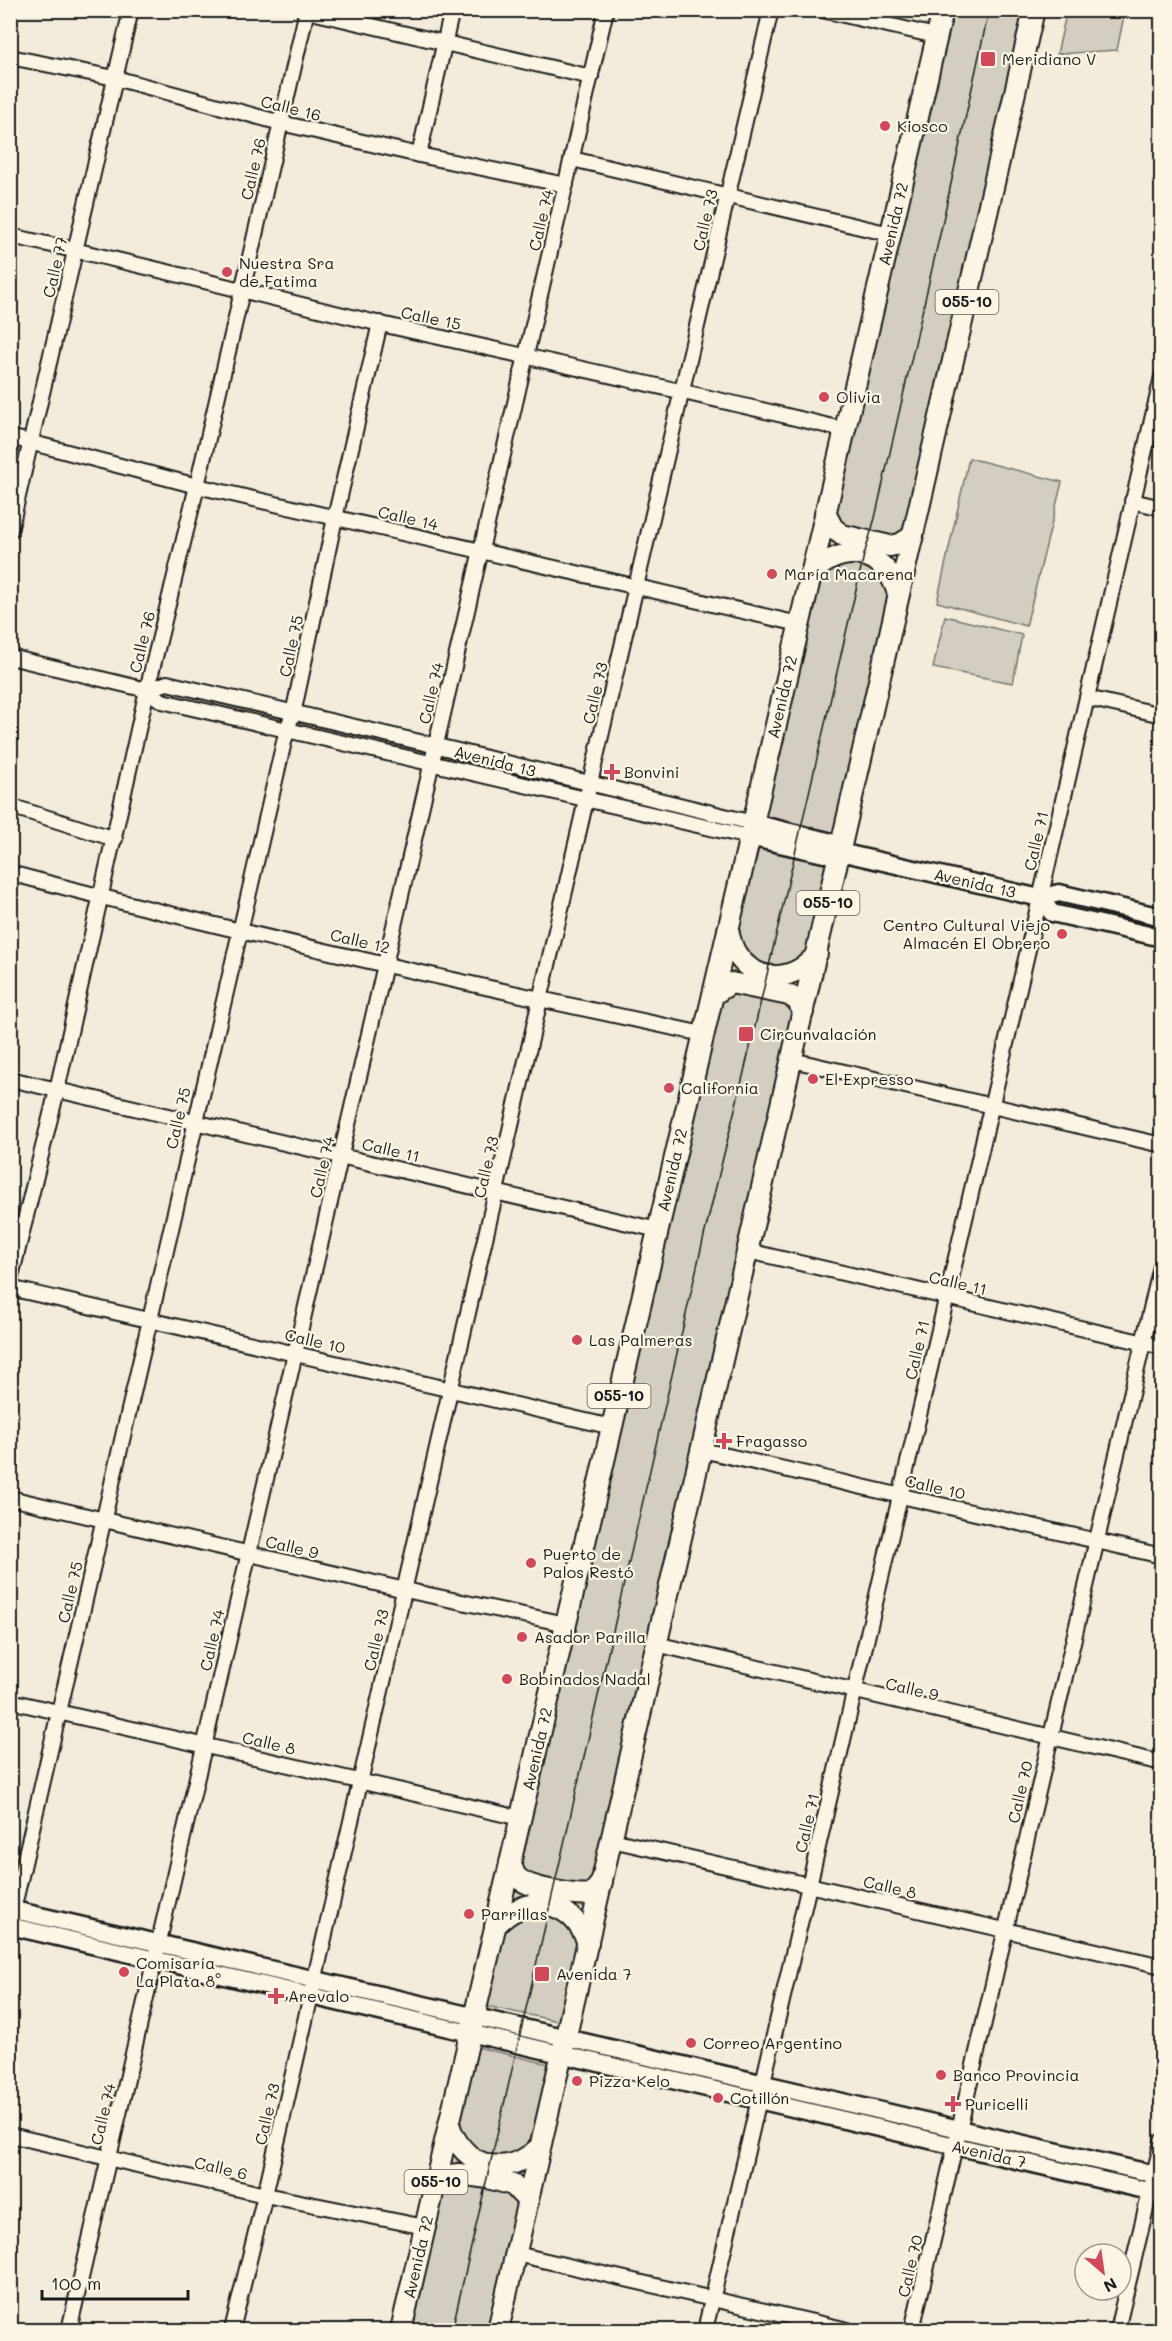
<svg xmlns="http://www.w3.org/2000/svg" width="1172" height="2341" viewBox="0 0 1172 2341" font-family="Mali,sans-serif">
  <style>
    .green { fill: #d3cec1; stroke: #78756e; stroke-width: 1.5 }
    .lines { fill: none; stroke-linecap: round; stroke-linejoin: round }
    .minor-casing { stroke: #1c1c1c; stroke-width: 18 }
    .major-casing { stroke: #1c1c1c; stroke-width: 21 }
    .highway-casing { stroke: #1c1c1c; stroke-width: 24 }
    .minor { stroke: #fcf5e5; stroke-width: 14 }
    .major { stroke: #fcf5e5; stroke-width: 16 }
    .highway { stroke: #fcf5e5; stroke-width: 20 }
    .tram { stroke: #1c1c1c; stroke-width: 1.5 }
    .poi-dot { fill: #d1495b; stroke: #fcf5e5; stroke-width: 2 }
    .labels { text-anchor: middle; stroke-width: 4.5; stroke-linejoin: round; paint-order: stroke }
    .shield { fill: #fcf5e5; stroke: #5f5d58; stroke-width: 1.5 }
    .shield-label { font-size: 15px; font-weight: bold; fill: #1c1c1c }
    .poi-label { font-size: 16px; fill: #1c1c1c; stroke: #fcf5e5; text-anchor: start }
    .street-label { font-size: 16px; fill: #1c1c1c; stroke: #fcf5e5 }
  </style>
  <rect width="100%" height="100%" fill="#f3ecdd"/>
  <filter id="ink" filterUnits="userSpaceOnUse"><feTurbulence type="fractalNoise" baseFrequency=".0167" numOctaves="2"/><feDisplacementMap in="SourceGraphic" scale="12" xChannelSelector="R" yChannelSelector="G"/><feConvolveMatrix kernelMatrix="1 2 1 2 8 2 1 2 1" color-interpolation-filters="sRGB"/></filter>
  <g filter="url(#ink)">
    <g class="green">
      <polygon points="1067,10 1125,11 1117,50 1057,54"/>
      <polygon points="951,11 1025,11 904,532 900,538 841,530 834,518"/>
      <polygon points="969,458 1062,482 1026,626 937,602"/>
      <polygon points="830,532 900,548 895,572 825,555"/>
      <polygon points="843,559 880,571 889,597 838,838 761,821 818,581 823,572"/>
      <polygon points="945,616 1022,635 1013,683 933,668"/>
      <polygon points="756,843 833,861 811,951 788,970 751,963 736,932"/>
      <polygon points="1055,900 1161,921 1161,930 1058,906"/>
      <polygon points="730,987 797,1006 590,1890 525,1879 518,1867 721,994"/>
      <polygon points="515,1882 592,1899 587,1923 576,1911 507,1907"/>
      <path d="M545,1911L573,1924L581,1949L563,2022L485,2006C490,1986 497,1926 516,1917C524,1913 536,1913 545,1911Z"/>
      <polygon points="477,2047 553,2065 533,2143 527,2151 486,2159 462,2137 459,2122"/>
      <polygon points="452,2148 527,2166 522,2189 447,2169"/>
      <polygon points="449,2179 510,2188 519,2202 489,2330 409,2330 443,2185"/>
    </g>
    <g class="lines">
      <defs>
        <g id="minor">
          <polyline points="303,10 591,77"/>
          <polyline points="822,10 936,36"/>
          <polyline points="10,57 115,78 281,123 419,155 566,185"/>
          <polyline points="419,155 452,10"/>
          <polyline points="572,159 890,234"/>
          <path d="M10,236C135,262 257,295 381,324C536,359 690,392 845,430"/>
          <polyline points="10,437 197,486 799,624"/>
          <polyline points="1132,501 1162,508"/>
          <polyline points="10,531 131,10"/>
          <polyline points="10,657 147,690 162,701 749,837"/>
          <polyline points="147,690 167,683 454,750 753,823"/>
          <polyline points="1087,698 1162,715"/>
          <polyline points="10,806 115,839"/>
          <path d="M10,873C239,934 472,985 703,1034"/>
          <polyline points="792,1060 1162,1145"/>
          <polyline points="10,1079 658,1230"/>
          <polyline points="748,1251 1162,1347"/>
          <polyline points="10,1281 57,1090 147,690 197,486 307,10"/>
          <polyline points="10,1288 612,1427"/>
          <polyline points="702,1450 1162,1556"/>
          <polyline points="10,1498 405,1590 566,1624"/>
          <polyline points="656,1644 1162,1763"/>
          <polyline points="10,1701 520,1818"/>
          <polyline points="612,1840 1162,1966"/>
          <polyline points="11,1919 287,729 293,714 335,518 380,323"/>
          <polyline points="10,2135 265,2195 425,2227"/>
          <polyline points="516,2254 848,2330"/>
          <polyline points="69,2330 606,10"/>
          <polyline points="232,2330 265,2195 586,800 771,10"/>
          <polyline points="705,2330 1162,377"/>
          <polyline points="912,2330 1162,1262"/>
          <polyline points="1117,2330 1162,2141"/>
        </g>
        <g id="major">
          <polyline points="753,823 828,841 840,852"/>
          <polyline points="749,837 824,854 840,852 1040,898 1059,893 1162,917"/>
          <polyline points="1040,898 1052,913 1162,938"/>
          <polyline points="10,1909 1162,2176"/>
          <polyline points="10,1926 1162,2194"/>
        </g>
        <g id="highway">
          <polyline points="825,513 833,528 842,535 890,546 900,544 913,536"/>
          <path d="M811,573C845,542 885,549 898,594"/>
          <path d="M728,930C730,939 732,949 738,956C759,986 796,980 817,954"/>
          <polyline points="713,995 731,983 789,995 798,1001 803,1012"/>
          <path d="M510,1863C512,1867 514,1873 516,1876C527,1889 576,1896 592,1894L602,1882"/>
          <path d="M495,1926C527,1892 571,1898 588,1943"/>
          <path d="M449,2125C465,2169 506,2179 540,2147"/>
          <polyline points="436,2182 449,2175 459,2174 488,2178 513,2185 528,2201"/>
          <polyline points="401,2330 943,10"/>
          <polyline points="498,2330 1034,10"/>
        </g>
      </defs>
      <use href="#minor" class="minor-casing"/>
      <use href="#major" class="major-casing"/>
      <use href="#highway" class="highway-casing"/>
      <use href="#minor" class="minor"/>
      <use href="#major" class="major"/>
      <use href="#highway" class="highway"/>
      <polyline class="tram" points="452,2330 704,1236 753,1035 864,555 875,518 940,234 989,10"/>
    </g>
  </g>
  <g class="poi-dot">
    <rect x="980" y="51" width="16" height="16" rx="3"/>
    <circle cx="885" cy="126" r="6"/>
    <circle cx="227" cy="272" r="6"/>
    <circle cx="824" cy="397" r="6"/>
    <circle cx="772" cy="574" r="6"/>
    <path d="M609 763h6v6h6v6h-6v6h-6v-6h-6v-6h6z"/>
    <circle cx="1062" cy="934" r="6"/>
    <rect x="738" y="1026" width="16" height="16" rx="3"/>
    <circle cx="813" cy="1079" r="6"/>
    <circle cx="669" cy="1088" r="6"/>
    <circle cx="577" cy="1340" r="6"/>
    <path d="M721 1432h6v6h6v6h-6v6h-6v-6h-6v-6h6z"/>
    <circle cx="531" cy="1563" r="6"/>
    <circle cx="522" cy="1637" r="6"/>
    <circle cx="507" cy="1679" r="6"/>
    <circle cx="469" cy="1914" r="6"/>
    <circle cx="124" cy="1972" r="6"/>
    <rect x="534" y="1966" width="16" height="16" rx="3"/>
    <path d="M273 1987h6v6h6v6h-6v6h-6v-6h-6v-6h6z"/>
    <circle cx="691" cy="2043" r="6"/>
    <circle cx="941" cy="2075" r="6"/>
    <circle cx="577" cy="2081" r="6"/>
    <circle cx="718" cy="2098" r="6"/>
    <path d="M950 2095h6v6h6v6h-6v6h-6v-6h-6v-6h6z"/>
  </g>
  <g class="labels">
    <g class="shield">
      <rect x="935.5" y="290" width="63" height="24" rx="4.5"/>
      <rect x="796.5" y="891" width="63" height="24" rx="4.5"/>
      <rect x="587.5" y="1384" width="63" height="24" rx="4.5"/>
      <rect x="404.5" y="2170" width="63" height="24" rx="4.5"/>
    </g>
    <g class="shield-label">
      <text x="967" y="307">055-10</text>
      <text x="828" y="908">055-10</text>
      <text x="619" y="1401">055-10</text>
      <text x="436" y="2187">055-10</text>
    </g>
    <g class="poi-label">
      <text x="1002" y="65">Meridiano V</text>
      <text x="897" y="132">Kiosco</text>
      <text x="239" y="269">Nuestra Sra<tspan x="239" dy="18">de Fatima</tspan></text>
      <text x="836" y="403">Olivia</text>
      <text x="784" y="580">María Macarena</text>
      <text x="624" y="778">Bonvini</text>
      <text x="1050" y="931" text-anchor="end">Centro Cultural Viejo<tspan x="1050" dy="18">Almacén El Obrero</tspan></text>
      <text x="760" y="1040">Circunvalación</text>
      <text x="825" y="1085">El Expresso</text>
      <text x="681" y="1094">California</text>
      <text x="589" y="1346">Las Palmeras</text>
      <text x="736" y="1447">Fragasso</text>
      <text x="543" y="1560">Puerto de<tspan x="543" dy="18">Palos Restó</tspan></text>
      <text x="534" y="1643">Asador Parilla</text>
      <text x="519" y="1685">Bobinados Nadal</text>
      <text x="481" y="1920">Parrillas</text>
      <text x="136" y="1969">Comisaría<tspan x="136" dy="18">La Plata 8°</tspan></text>
      <text x="556" y="1980">Avenida 7</text>
      <text x="288" y="2002">Arevalo</text>
      <text x="703" y="2049">Correo Argentino</text>
      <text x="953" y="2081">Banco Provincia</text>
      <text x="589" y="2087">Pizza Kelo</text>
      <text x="730" y="2104">Cotillón</text>
      <text x="965" y="2110">Puricelli</text>
    </g>
    <g class="street-label">
      <text transform="translate(291 108) rotate(14)" y="6">Calle 16</text>
      <text transform="translate(253 169) rotate(-77)" y="6">Calle 76</text>
      <text transform="translate(541 220) rotate(-77)" y="6">Calle 74</text>
      <text transform="translate(705 220) rotate(-77)" y="6">Calle 73</text>
      <text transform="translate(893 224) rotate(-77)" y="6">Avenida 72</text>
      <text transform="translate(55 267) rotate(-77)" y="6">Calle 77</text>
      <text transform="translate(431 318) rotate(12)" y="6">Calle 15</text>
      <text transform="translate(408 518) rotate(13)" y="6">Calle 14</text>
      <text transform="translate(142 642) rotate(-76)" y="6">Calle 76</text>
      <text transform="translate(291 646) rotate(-78)" y="6">Calle 75</text>
      <text transform="translate(431 693) rotate(-77)" y="6">Calle 74</text>
      <text transform="translate(595 693) rotate(-77)" y="6">Calle 73</text>
      <text transform="translate(782 697) rotate(-77)" y="6">Avenida 72</text>
      <text transform="translate(495 761) rotate(14)" y="6">Avenida 13</text>
      <text transform="translate(1036 841) rotate(-77)" y="6">Calle 71</text>
      <text transform="translate(975 883) rotate(13)" y="6">Avenida 13</text>
      <text transform="translate(360 941) rotate(13)" y="6">Calle 12</text>
      <text transform="translate(178 1118) rotate(-77)" y="6">Calle 75</text>
      <text transform="translate(391 1150) rotate(13)" y="6">Calle 11</text>
      <text transform="translate(322 1167) rotate(-77)" y="6">Calle 74</text>
      <text transform="translate(486 1167) rotate(-77)" y="6">Calle 73</text>
      <text transform="translate(672 1170) rotate(-77)" y="6">Avenida 72</text>
      <text transform="translate(958 1283) rotate(13)" y="6">Calle 11</text>
      <text transform="translate(315 1341) rotate(13)" y="6">Calle 10</text>
      <text transform="translate(917 1350) rotate(-77)" y="6">Calle 71</text>
      <text transform="translate(935 1487) rotate(13)" y="6">Calle 10</text>
      <text transform="translate(292 1547) rotate(13)" y="6">Calle 9</text>
      <text transform="translate(70 1592) rotate(-77)" y="6">Calle 75</text>
      <text transform="translate(212 1640) rotate(-77)" y="6">Calle 74</text>
      <text transform="translate(376 1640) rotate(-77)" y="6">Calle 73</text>
      <text transform="translate(912 1689) rotate(13)" y="6">Calle 9</text>
      <text transform="translate(269 1743) rotate(13)" y="6">Calle 8</text>
      <text transform="translate(537 1749) rotate(-77)" y="6">Avenida 72</text>
      <text transform="translate(1020 1792) rotate(-77)" y="6">Calle 70</text>
      <text transform="translate(807 1823) rotate(-77)" y="6">Calle 71</text>
      <text transform="translate(890 1887) rotate(13)" y="6">Calle 8</text>
      <text transform="translate(103 2114) rotate(-77)" y="6">Calle 74</text>
      <text transform="translate(267 2114) rotate(-77)" y="6">Calle 73</text>
      <text transform="translate(989 2154) rotate(13)" y="6">Avenida 7</text>
      <text transform="translate(221 2168) rotate(13)" y="6">Calle 6</text>
      <text transform="translate(418 2257) rotate(-77)" y="6">Avenida 72</text>
      <text transform="translate(910 2266) rotate(-77)" y="6">Calle 70</text>
    </g>
  </g>
  <rect width="1172" height="2341" fill="none" stroke="#fcf5e5" stroke-width="36"/>
  <rect x="18" y="18" width="1136" height="2305" fill="none" stroke="#1c1c1c" stroke-width="2" filter="url(#ink)"/>
  <g transform="translate(1103 2272) rotate(151)"><circle r="28" fill="#fcf5e5" stroke="#a29e95" stroke-width="1.5"/>
  <path d="M0-4.5L10 22L0 15L-10 22Z" fill="#d1495b"/>
  <text y="-9" font-size="16" font-weight="bold" text-anchor="middle" fill="#1c1c1c">N</text>
  </g>
  <path d="M42 2290v9h146v-9" fill="none" stroke="#1c1c1c" stroke-width="3"/>
  <text x="51" y="2290" font-size="18" fill="#1c1c1c" stroke="#fcf5e5" stroke-width="4.5" paint-order="stroke">100 m</text>
</svg>
